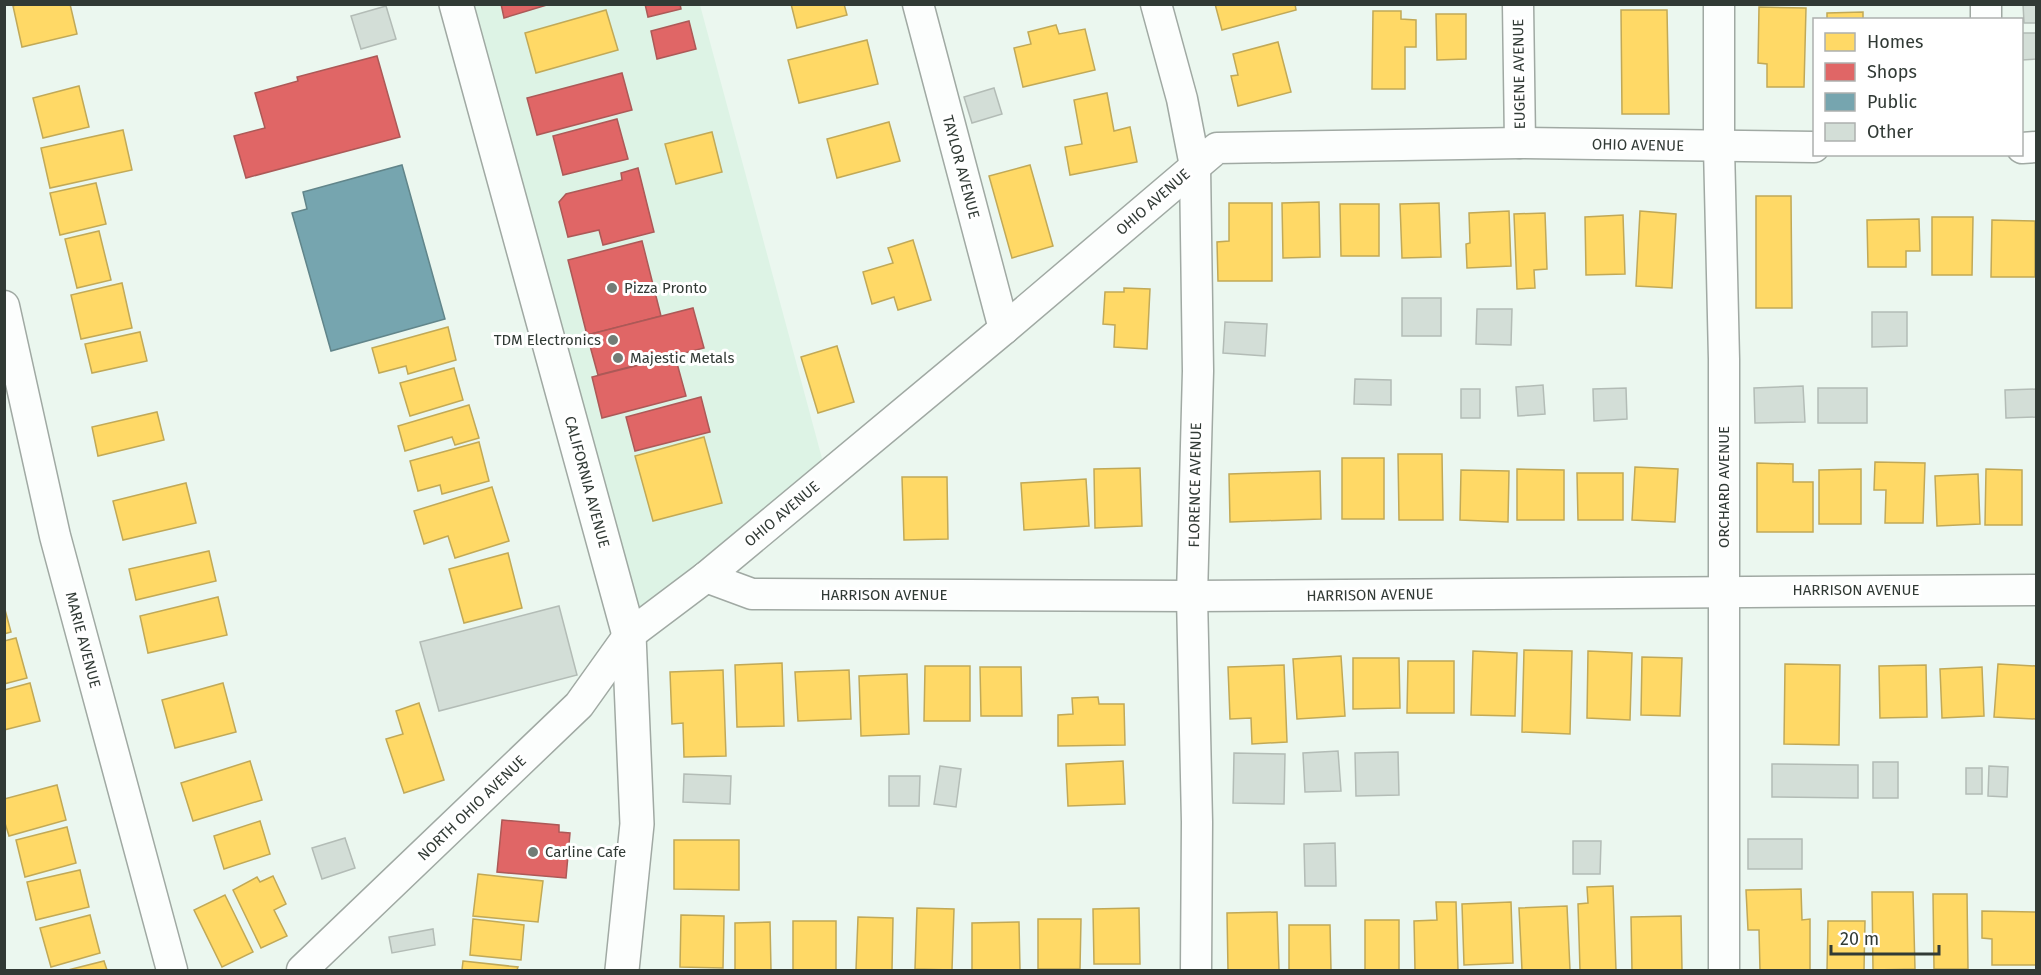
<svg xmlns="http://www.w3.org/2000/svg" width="2041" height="975" viewBox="0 0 2041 975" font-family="'Fira Sans',sans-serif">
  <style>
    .built { fill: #ddf3e5 }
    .homes { fill: #ffd966; stroke: #c1a957; stroke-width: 1.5 }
    .shops { fill: #e06666; stroke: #ac5957; stroke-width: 1.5 }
    .public { fill: #76a5af; stroke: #61858a; stroke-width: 1.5 }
    .building { fill: #d3ded7; stroke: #b3bcb6; stroke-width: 1.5 }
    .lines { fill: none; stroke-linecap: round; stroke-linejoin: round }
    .street-casing { stroke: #a0a9a3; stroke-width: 33 }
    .secondary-casing { stroke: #a0a9a3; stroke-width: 36 }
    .street { stroke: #fcfefd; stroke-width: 30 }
    .secondary { stroke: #fcfefd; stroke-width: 33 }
    .poi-dot { fill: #727c76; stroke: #fff; stroke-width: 2 }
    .labels { text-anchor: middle; stroke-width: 6; stroke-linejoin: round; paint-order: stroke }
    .street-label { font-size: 15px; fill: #313a35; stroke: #fff }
    .poi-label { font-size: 15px; fill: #313a35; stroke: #fff; text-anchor: start }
  </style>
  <rect width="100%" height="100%" fill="#ebf7ef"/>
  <polygon class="built" points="456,5 700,5 827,477 629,635"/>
  <g class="homes">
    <polygon points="19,4 70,4 77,34 22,47 13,6"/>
    <polygon points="791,4 844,4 847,15 797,28"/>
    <polygon points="1215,4 1295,4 1296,10 1222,30"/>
    <polygon points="1759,7 1806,8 1804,87 1767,87 1767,64 1758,63"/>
    <polygon points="606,10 618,50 536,73 525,33"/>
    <polygon points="1621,10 1667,10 1669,114 1622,114"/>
    <polygon points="1373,11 1401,11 1401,19 1416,20 1416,47 1405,47 1405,89 1372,89"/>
    <polygon points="1863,12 1863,20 1827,20 1827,13"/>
    <polygon points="1436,14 1466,14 1466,59 1437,60"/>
    <polygon points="1056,25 1059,34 1085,29 1095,70 1023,87 1014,48 1031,44 1028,32"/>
    <polygon points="867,40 878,84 799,103 788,60"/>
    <polygon points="1278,42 1291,92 1238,106 1231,76 1238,75 1233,54"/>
    <polygon points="79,86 89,127 43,138 33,98"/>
    <polygon points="1107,93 1114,131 1130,127 1137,162 1070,175 1065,147 1082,144 1074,100"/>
    <polygon points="889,122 900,161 837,178 827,139"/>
    <polygon points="123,130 132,170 50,188 41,148"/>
    <polygon points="712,132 722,172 676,184 665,144"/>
    <polygon points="1030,165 1053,246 1012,258 989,176"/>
    <polygon points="96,183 106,224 60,235 50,193"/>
    <polygon points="1756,196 1791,196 1792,308 1756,308"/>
    <polygon points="1319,202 1320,257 1283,258 1282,203"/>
    <polygon points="1229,203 1272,203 1272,281 1218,281 1217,242 1229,241"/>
    <polygon points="1439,203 1441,257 1402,258 1400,204"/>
    <polygon points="1340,204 1379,204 1379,256 1341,256"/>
    <polygon points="1509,211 1511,266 1467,268 1466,244 1470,243 1469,213"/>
    <polygon points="1640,211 1676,214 1672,288 1636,286"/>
    <polygon points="1545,213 1547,269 1534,270 1535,288 1517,289 1514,214"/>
    <polygon points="1623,215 1625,274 1586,275 1585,217"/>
    <polygon points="1932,217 1973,217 1972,275 1932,275"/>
    <polygon points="1919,219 1920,251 1906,251 1906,267 1868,267 1867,220"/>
    <polygon points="1992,220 2035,221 2035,277 1991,277"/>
    <polygon points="99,231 111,280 77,288 65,239"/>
    <polygon points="913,240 931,300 898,310 894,297 872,304 863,272 893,263 888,248"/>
    <polygon points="122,283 132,328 81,339 71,295"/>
    <polygon points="1124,288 1150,289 1147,349 1114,347 1115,325 1103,324 1105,292 1124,292"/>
    <polygon points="448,327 456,360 408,374 406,366 379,373 372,348"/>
    <polygon points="140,332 147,361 92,373 85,344"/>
    <polygon points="837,346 854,402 818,413 801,357"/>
    <polygon points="454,368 463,400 410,416 400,383"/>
    <polygon points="469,405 479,438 455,445 452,437 405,451 398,426"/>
    <polygon points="157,412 164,440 98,456 92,427"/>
    <polygon points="704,437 722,503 653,521 635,456"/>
    <polygon points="479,442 489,481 442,494 440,485 418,491 410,461"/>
    <polygon points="1398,454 1442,454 1443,520 1399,520"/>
    <rect x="1342" y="458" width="42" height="61"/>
    <polygon points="1875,462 1925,463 1923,523 1885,523 1886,490 1874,490"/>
    <polygon points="1757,463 1793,464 1793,482 1813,482 1813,532 1757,532"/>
    <polygon points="1635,467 1678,469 1675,522 1632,520"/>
    <polygon points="1140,468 1142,526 1095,528 1094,469"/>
    <polygon points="1517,469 1564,470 1564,520 1517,520"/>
    <polygon points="1861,469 1861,524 1819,524 1819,470"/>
    <polygon points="1986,469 2022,470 2022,525 1985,525"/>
    <polygon points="1461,470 1509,471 1508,522 1460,520"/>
    <polygon points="1320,471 1321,519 1230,522 1229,474"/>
    <polygon points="1577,473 1623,473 1623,520 1578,520"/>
    <polygon points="1978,474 1980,524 1937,526 1935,476"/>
    <polygon points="902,477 947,477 948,539 904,540"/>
    <polygon points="1086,479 1089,526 1024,530 1021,483"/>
    <polygon points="186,483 196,523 123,540 113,501"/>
    <polygon points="492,487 509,541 455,558 448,536 424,544 414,511"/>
    <polygon points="209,551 216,581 136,600 129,569"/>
    <polygon points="508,553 522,608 464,623 449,569"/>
    <polygon points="218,597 227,635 148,653 140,616"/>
    <polygon points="4,606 11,632 4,634"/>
    <polygon points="16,638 27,678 4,684 4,641"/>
    <polygon points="1524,650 1572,651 1570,734 1522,732"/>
    <polygon points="1473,651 1517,653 1515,716 1471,715"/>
    <polygon points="1588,651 1632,653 1630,720 1587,718"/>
    <polygon points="1341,656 1345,716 1297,719 1293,659"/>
    <polygon points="1642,657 1682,658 1680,716 1641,715"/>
    <polygon points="1353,658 1399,658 1400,708 1353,709"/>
    <polygon points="1408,661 1454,661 1454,713 1407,713"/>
    <polygon points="782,663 784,726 737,727 735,665"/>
    <polygon points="1785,664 1840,665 1839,745 1784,744"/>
    <polygon points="1998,664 2036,666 2036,719 1994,717"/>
    <polygon points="1284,665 1287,742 1252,744 1251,718 1230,719 1228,667"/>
    <polygon points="1926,665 1927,717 1880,718 1879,666"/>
    <polygon points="925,666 970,666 970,721 924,721"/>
    <polygon points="980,667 1021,667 1022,716 981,716"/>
    <polygon points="1982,667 1984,716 1942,718 1940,669"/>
    <polygon points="723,670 726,756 684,757 683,723 672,724 670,672"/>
    <polygon points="849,670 851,719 798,721 795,672"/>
    <polygon points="907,674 909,734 861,736 859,676"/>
    <polygon points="30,683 40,721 4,730 4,690"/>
    <polygon points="223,683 236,732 175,748 162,700"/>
    <polygon points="1098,697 1099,704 1124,704 1125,745 1058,746 1058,715 1073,714 1072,698"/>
    <polygon points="419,703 444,780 404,793 386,739 403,734 396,711"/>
    <polygon points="250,761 262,800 193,821 181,783"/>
    <polygon points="1123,761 1125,804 1068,806 1066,764"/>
    <polygon points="57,785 66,820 9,836 4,820 4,799"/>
    <polygon points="260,821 270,854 224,869 214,836"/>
    <polygon points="67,827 76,863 25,877 16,840"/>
    <polygon points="674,840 739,840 739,890 674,889"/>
    <polygon points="80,870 89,907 36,920 27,882"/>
    <polygon points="478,874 543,881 538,922 473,916"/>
    <polygon points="273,876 286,904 274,910 287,936 261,948 233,890 257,877 260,882"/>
    <polygon points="1613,886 1616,970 1580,970 1578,904 1588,903 1587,887"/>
    <polygon points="1801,889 1802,920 1810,919 1810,970 1760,970 1759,930 1748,930 1746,890"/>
    <polygon points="1872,892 1913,892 1915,969 1873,970"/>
    <polygon points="1933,894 1967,894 1968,969 1934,969"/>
    <polygon points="225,895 253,952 222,967 194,910"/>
    <polygon points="1436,902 1456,902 1458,970 1415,970 1414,921 1437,920"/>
    <polygon points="1511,902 1513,963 1464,965 1462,904"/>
    <polygon points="1567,906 1570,970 1522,970 1519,908"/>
    <polygon points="917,908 954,909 952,970 915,969"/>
    <polygon points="1139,908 1140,964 1094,964 1093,909"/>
    <polygon points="1982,911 2036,912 2036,965 1992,965 1992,939 1982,938"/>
    <polygon points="1277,912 1279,970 1228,970 1227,913"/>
    <polygon points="90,915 100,953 51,967 40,928"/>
    <polygon points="681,915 724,916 723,968 680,967"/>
    <polygon points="1681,916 1682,970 1632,970 1631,917"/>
    <polygon points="858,917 893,918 892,970 856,970"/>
    <polygon points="473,919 524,925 521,960 470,955"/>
    <polygon points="1038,919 1081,919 1080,969 1038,969"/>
    <rect x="1365" y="920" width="34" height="50"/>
    <rect x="793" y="921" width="43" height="49"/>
    <polygon points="1828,921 1865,921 1864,970 1827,970"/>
    <polygon points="770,922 771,970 735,970 735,923"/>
    <polygon points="1019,922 1020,970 972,970 972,923"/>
    <polygon points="1289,925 1330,925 1331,970 1289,970"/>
    <polygon points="104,961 107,970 68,970"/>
    <polygon points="463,961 518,967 517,970 462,970"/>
  </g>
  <g class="shops">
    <polygon points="501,4 550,4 504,18"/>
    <polygon points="645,4 680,4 681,9 648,17"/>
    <polygon points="689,21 696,49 657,59 651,31"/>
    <polygon points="377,56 400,137 246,178 234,136 265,128 255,93 298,81 297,77"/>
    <polygon points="622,73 632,110 537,135 527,98"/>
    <polygon points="617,119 628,159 563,175 553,136"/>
    <polygon points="638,168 654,232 603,245 599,230 568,237 559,202 566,194 622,180 621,173"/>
    <polygon points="642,241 661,316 587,335 568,260"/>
    <polygon points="693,308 704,348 598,375 587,335"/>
    <polygon points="675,356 686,396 602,418 592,377"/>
    <polygon points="701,397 710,432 635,451 626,417"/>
    <polygon points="502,820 559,825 559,832 570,833 566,878 497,872"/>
  </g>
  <polygon class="public" points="402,165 445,319 331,351 292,213 307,209 303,192"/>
  <g class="building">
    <polygon points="2023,4 2036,4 2036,23 2024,23"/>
    <polygon points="386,6 396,39 361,49 351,16"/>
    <polygon points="2022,33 2036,33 2036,59 2022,60"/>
    <polygon points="994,88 1002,114 972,123 964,97"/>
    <rect x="1402" y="298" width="39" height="38"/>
    <polygon points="1477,309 1512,309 1511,345 1476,344"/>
    <polygon points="1872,312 1907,312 1907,346 1872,347"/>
    <polygon points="1225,322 1267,324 1265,356 1223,353"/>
    <polygon points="1355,379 1391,380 1391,405 1354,404"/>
    <polygon points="1543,385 1545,414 1518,416 1516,387"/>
    <polygon points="1803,386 1805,422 1755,423 1754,388"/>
    <polygon points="1626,388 1627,419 1594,421 1593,389"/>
    <rect x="1818" y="388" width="49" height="35"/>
    <rect x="1461" y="389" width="19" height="29"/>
    <polygon points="2036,389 2036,417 2006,418 2005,390"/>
    <polygon points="559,606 577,675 439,711 420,642"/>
    <polygon points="1338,751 1341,791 1305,792 1303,753"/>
    <polygon points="1398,752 1399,795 1356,796 1355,753"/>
    <polygon points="1234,753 1285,754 1284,804 1233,803"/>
    <rect x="1873" y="762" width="25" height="36"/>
    <polygon points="1772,764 1858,765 1858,798 1772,797"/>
    <polygon points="940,766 961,769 956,807 934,804"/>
    <polygon points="1989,766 2008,767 2007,797 1988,796"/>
    <rect x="1966" y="768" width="16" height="26"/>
    <polygon points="684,774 731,776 730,804 683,802"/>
    <polygon points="889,776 920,776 919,806 889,806"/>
    <polygon points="345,838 355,868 322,879 312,848"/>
    <rect x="1748" y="839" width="54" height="30"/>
    <polygon points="1573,841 1601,841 1600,874 1573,874"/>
    <polygon points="1335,843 1336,886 1305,886 1304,844"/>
    <polygon points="433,929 435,945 392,953 389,937"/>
  </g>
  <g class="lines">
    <defs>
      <g id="street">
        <polyline points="918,4 1004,329"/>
        <polyline points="1156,4 1182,99 1195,166 1198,371 1192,596 1197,822 1196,970"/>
        <polyline points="1518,4 1520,143"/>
        <polyline points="1719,4 1719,147 1724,359 1724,970"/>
        <polyline points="1986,4 1986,20"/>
        <polyline points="2022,148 2036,147"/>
        <polyline points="4,306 55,536 172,970"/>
        <polyline points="706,577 752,594 1192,596 2036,590"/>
        <polyline points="302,970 579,705 629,635 706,577 1004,329 1217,148 1520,143 1814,147"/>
      </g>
      <polyline id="secondary" points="456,4 629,635 637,824 622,970"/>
    </defs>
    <use href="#street" class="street-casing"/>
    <use href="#secondary" class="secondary-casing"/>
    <use href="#street" class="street"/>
    <use href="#secondary" class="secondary"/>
  </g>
  <g class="poi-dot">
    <circle cx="612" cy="288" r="6"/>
    <circle cx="613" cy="340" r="6"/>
    <circle cx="618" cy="358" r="6"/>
    <circle cx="533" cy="852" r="6"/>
  </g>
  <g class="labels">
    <g class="street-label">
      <text transform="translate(1519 74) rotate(-91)" y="5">EUGENE AVENUE</text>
      <text transform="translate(1638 145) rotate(1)" y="5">OHIO AVENUE</text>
      <text transform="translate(961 167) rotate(75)" y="5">TAYLOR AVENUE</text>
      <text transform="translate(1153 202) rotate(-41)" y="5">OHIO AVENUE</text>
      <text transform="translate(587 482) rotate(75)" y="5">CALIFORNIA AVENUE</text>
      <text transform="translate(1195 485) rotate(-89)" y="5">FLORENCE AVENUE</text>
      <text transform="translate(1724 487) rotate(-90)" y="5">ORCHARD AVENUE</text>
      <text transform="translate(782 514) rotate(-40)" y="5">OHIO AVENUE</text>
      <text x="1856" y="595">HARRISON AVENUE</text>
      <text x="884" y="600">HARRISON AVENUE</text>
      <text transform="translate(1370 595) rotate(-1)" y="5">HARRISON AVENUE</text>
      <text transform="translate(83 640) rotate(75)" y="5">MARIE AVENUE</text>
      <text transform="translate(472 808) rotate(-44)" y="5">NORTH OHIO AVENUE</text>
    </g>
    <g class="poi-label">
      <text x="624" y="293">Pizza Pronto</text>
      <text x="601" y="345" text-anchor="end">TDM Electronics</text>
      <text x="630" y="363">Majestic Metals</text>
      <text x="545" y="857">Carline Cafe</text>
    </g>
  </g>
  <rect width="2041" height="975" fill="none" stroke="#313a35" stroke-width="12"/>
  <rect x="1813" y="18" width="210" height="138" fill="#ffffff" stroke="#adb0ae" stroke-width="1.5"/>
  <rect x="1825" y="33" width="30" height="18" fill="#ffd966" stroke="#adb0ae" stroke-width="1.5"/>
  <text x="1867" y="48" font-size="18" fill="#313a35">Homes</text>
  <rect x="1825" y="63" width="30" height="18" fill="#e06666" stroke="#adb0ae" stroke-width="1.5"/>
  <text x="1867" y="78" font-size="18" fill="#313a35">Shops</text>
  <rect x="1825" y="93" width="30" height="18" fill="#76a5af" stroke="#adb0ae" stroke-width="1.5"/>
  <text x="1867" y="108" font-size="18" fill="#313a35">Public</text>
  <rect x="1825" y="123" width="30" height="18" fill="#d3ded7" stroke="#adb0ae" stroke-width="1.5"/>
  <text x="1867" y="138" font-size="18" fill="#313a35">Other</text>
  <path d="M1831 945v9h108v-9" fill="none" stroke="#313a35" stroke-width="3"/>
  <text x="1840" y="945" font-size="18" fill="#313a35" stroke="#ffffff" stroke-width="4.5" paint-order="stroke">20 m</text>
</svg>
